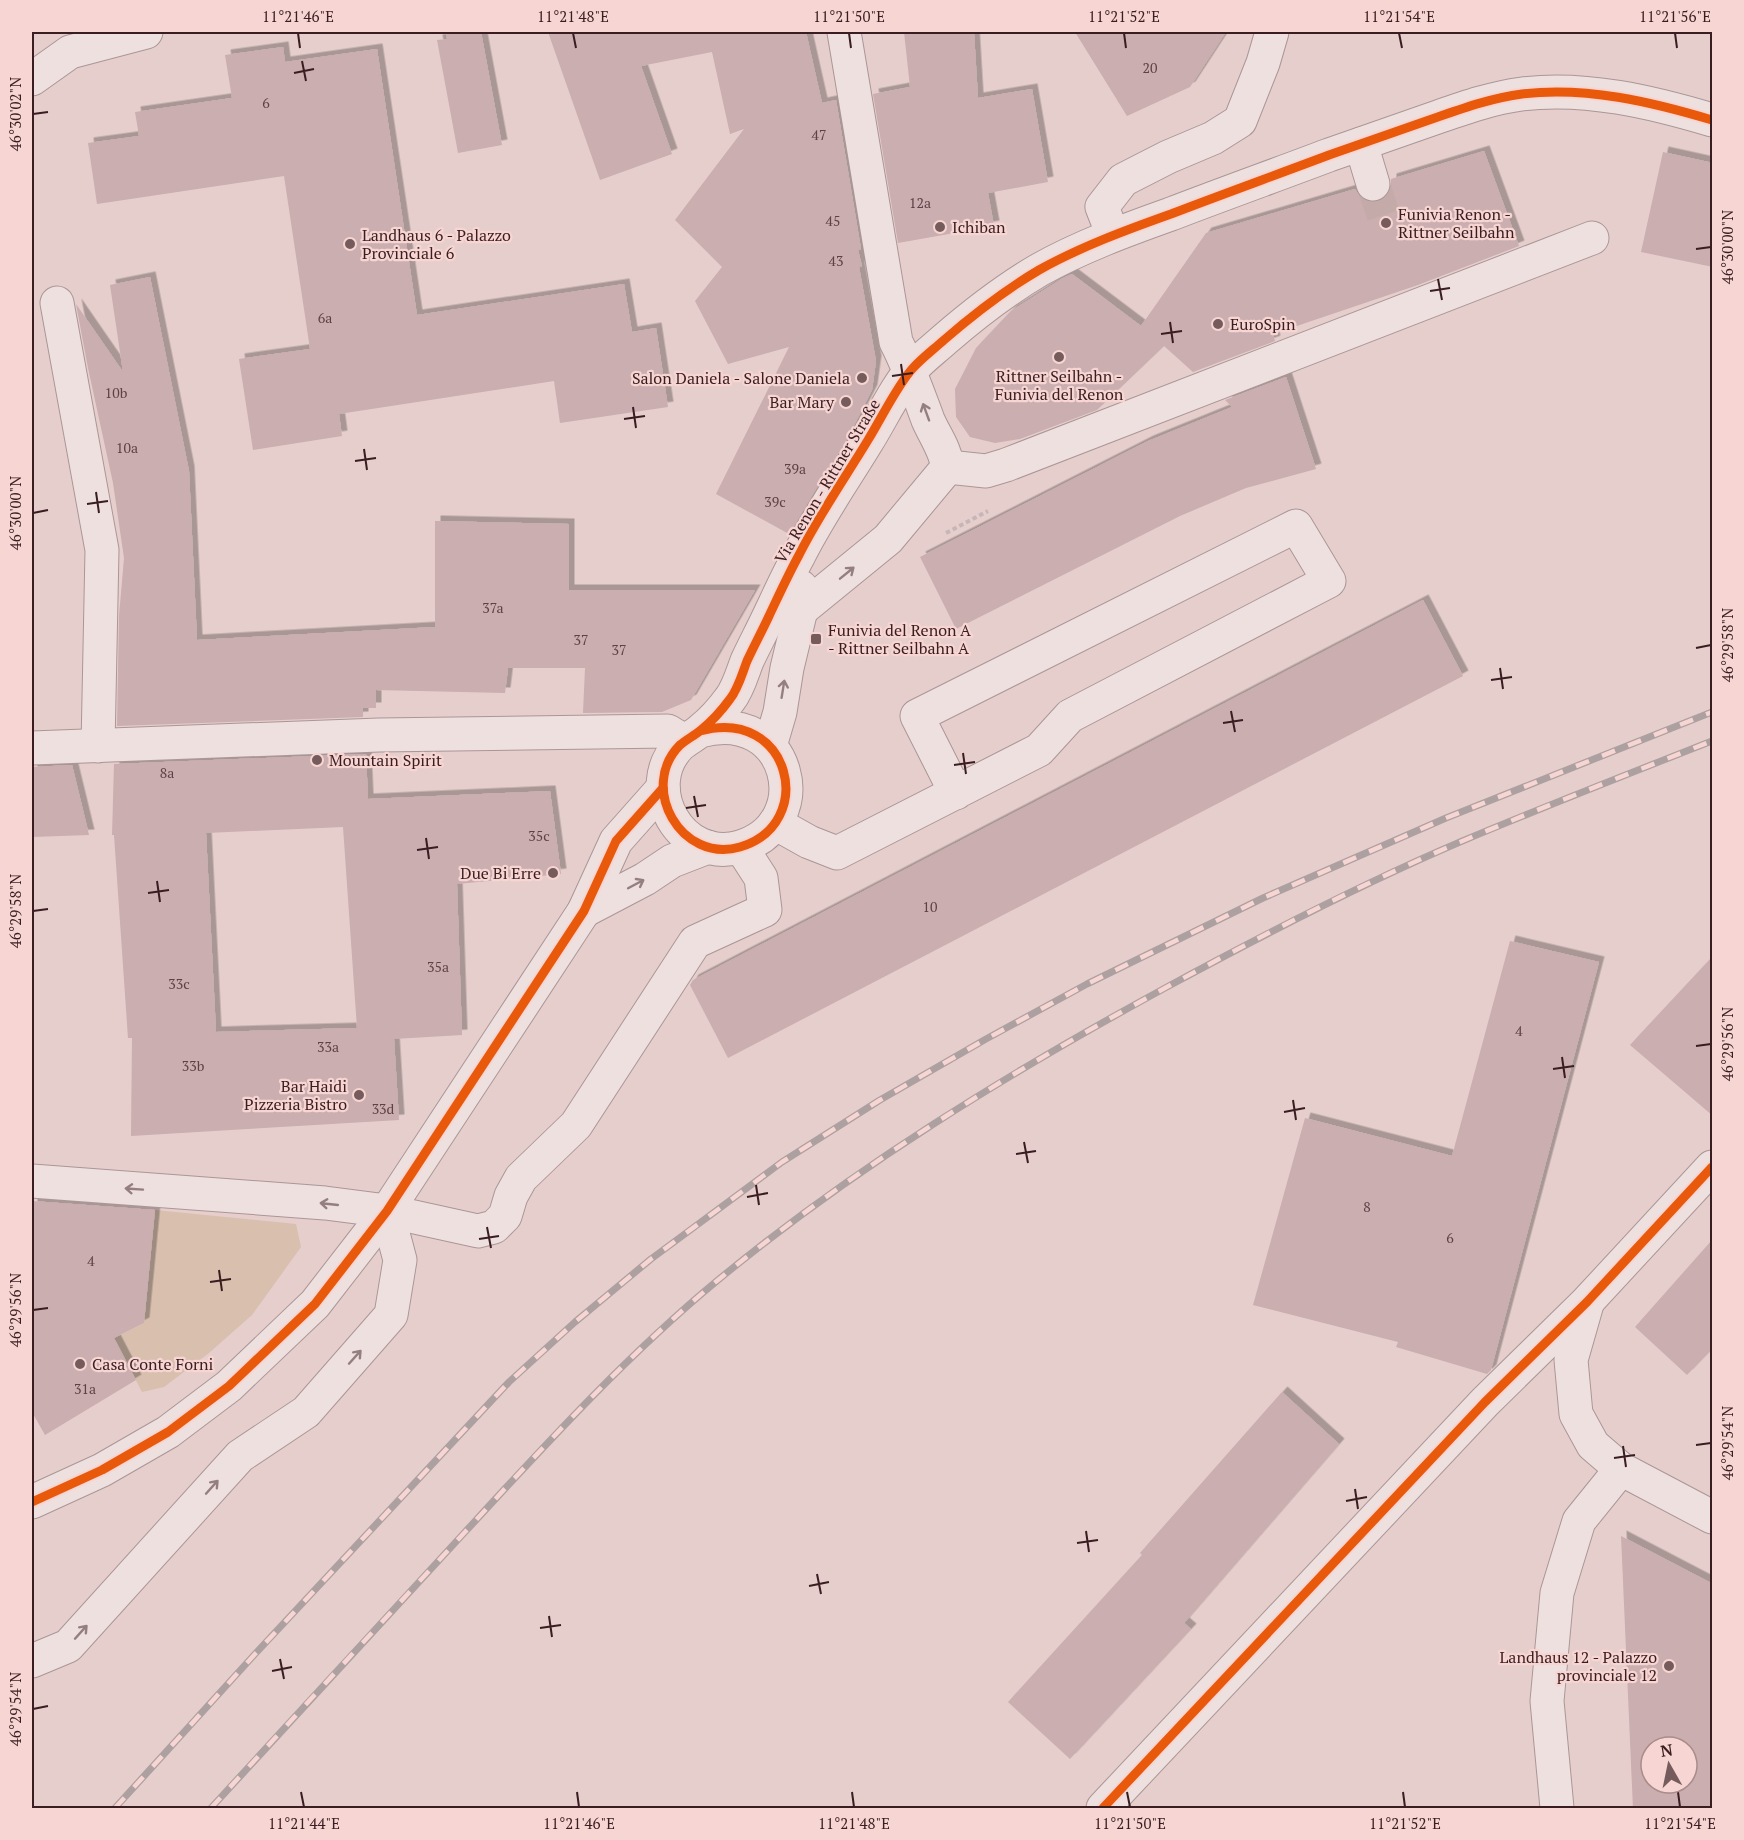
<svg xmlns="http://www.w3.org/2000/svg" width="1744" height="1840" viewBox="0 0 1744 1840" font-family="'PT Serif',serif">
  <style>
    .green { fill: #d9bfae }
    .building { fill: #caaeb0; fill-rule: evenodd; filter: url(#shadow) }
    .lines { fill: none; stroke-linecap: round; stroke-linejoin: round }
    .minor-tunnel { stroke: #c4abaa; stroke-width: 33; stroke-dasharray: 33 16; stroke-linecap: butt }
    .minor-casing { stroke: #ab9696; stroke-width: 35 }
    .path { stroke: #c7b6b7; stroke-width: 4; stroke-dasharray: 4.5 3; stroke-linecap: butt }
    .minor { stroke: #ede0df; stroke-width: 33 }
    .rail-casing { stroke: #ada0a0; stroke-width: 7 }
    .rail { stroke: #f7d5d2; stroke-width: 4.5; stroke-dasharray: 14; stroke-linecap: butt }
    .cycleway-casing { stroke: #f7d5d2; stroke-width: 13 }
    .cycleway { stroke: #e8590c; stroke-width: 9 }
    .oneway { stroke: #947e80 }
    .ticks { fill: none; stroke: #3a1d21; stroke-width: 2 }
    .poi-dot { fill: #765b5d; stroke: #f7d5d2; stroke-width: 2 }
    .labels { text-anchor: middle; stroke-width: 4.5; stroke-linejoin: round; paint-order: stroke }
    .number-label { font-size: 14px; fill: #5e4145 }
    .poi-label { font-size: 16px; fill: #3a1d21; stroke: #f7d5d2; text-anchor: start }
    .street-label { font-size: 16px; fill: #3a1d21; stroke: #f7d5d2 }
    .neatline { fill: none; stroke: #3a1d21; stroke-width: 2 }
    .ticks-label { font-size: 15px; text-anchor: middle; fill: #3a1d21 }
  </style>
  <defs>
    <filter id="shadow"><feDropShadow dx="5.5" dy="-5.5" stdDeviation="0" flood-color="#0004"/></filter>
  </defs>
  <rect width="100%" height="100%" fill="#e6cecc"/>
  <polygon class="green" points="155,1210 296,1224 301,1247 252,1315 209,1353 164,1387 142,1392 114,1338 144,1323"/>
  <g class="building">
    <polygon points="446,32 481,32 502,145 458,153 437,40 447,39"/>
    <polygon points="548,32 806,32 822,103 836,100 861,249 858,250 862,266 859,267 876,361 872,390 846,441 789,534 716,494 789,347 728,364 695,301 722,267 675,220 744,129 730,134 712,52 641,66 672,154 600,180"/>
    <polygon points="904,32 974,32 978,98 1032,89 1048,182 988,193 994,226 898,243 873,94 910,87"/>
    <polygon points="1075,32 1226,32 1190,87 1127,116"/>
    <polygon points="283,47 285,62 377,49 417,315 624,284 632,332 656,328 668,407 560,423 554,381 339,414 342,436 253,450 239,359 310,349 284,176 97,204 88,143 139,136 135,112 232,98 225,55"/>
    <polygon points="1484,151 1519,246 1418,285 1273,334 1275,341 1193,372 1164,346 1097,410 1020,439 995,443 970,437 956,417 955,389 976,348 1011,311 1063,278 1072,274 1141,326 1206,233 1355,189 1361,198 1369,202 1378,202 1387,196 1391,188 1391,179"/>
    <polygon points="1663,152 1713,163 1713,267 1641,252"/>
    <polygon points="150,277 189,471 197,640 435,627 435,521 569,524 569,590 755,590 691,700 662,712 583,713 585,668 508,668 505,693 376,690 376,708 363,708 363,717 117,726 119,616 124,558 113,483 88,368 76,304 123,372 110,285"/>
    <polygon points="1286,377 1316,469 1246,488 1180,516 956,629 920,557 1148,441 1232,407 1225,400"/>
    <polygon points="1423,600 1463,676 728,1058 690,985 693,980"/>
    <path d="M366,754L368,799L550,791L561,874L457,884L462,1035L394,1039L399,1120L131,1136L132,1038H128L114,835H112L114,764ZM343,827L357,1028L216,1032L206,833Z"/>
    <polygon points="72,765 89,835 32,837 32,767"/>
    <polygon points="1510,941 1599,962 1491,1370 1487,1374 1396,1347 1398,1342 1253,1305 1305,1118 1452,1156"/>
    <polygon points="1713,956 1713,1116 1630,1045"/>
    <polygon points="32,1201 155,1210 144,1323 114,1338 136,1380 45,1435 32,1412"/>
    <polygon points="1713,1239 1713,1348 1687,1375 1635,1327"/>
    <polygon points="1282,1392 1339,1444 1184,1623 1191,1629 1070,1759 1008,1702 1142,1555 1140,1553"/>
    <path d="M1621,1536L1713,1584V1809H1633ZM1651,1747H1687V1783H1651Z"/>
  </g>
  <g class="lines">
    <polyline class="minor-tunnel" points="1373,184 1386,223"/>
    <defs>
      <g id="minor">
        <polyline points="32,79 70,52 146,32"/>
        <polyline points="1361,144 1373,184"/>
        <polyline points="1113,235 1102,207 1123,180 1168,157 1213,138 1240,121 1263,63 1272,32"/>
        <polyline points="57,303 102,550 98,746"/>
        <polyline points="948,467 986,471 1006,465 1592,238"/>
        <path d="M801,610L888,539L948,467C945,449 935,436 928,420C918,393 909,367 896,342L844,32"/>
        <path d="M700,731C791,706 818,824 740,847C681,864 638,787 680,745C687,739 694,736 701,730C711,722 722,710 730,699C738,689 742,674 747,661C754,646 762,631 769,616C779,595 788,575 799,555C819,515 845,478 868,440C881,419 898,384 913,368C922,358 934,349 944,340C974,314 1005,290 1039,270C1080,247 1126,230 1171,214C1223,194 1276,175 1329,155C1363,143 1398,131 1432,119C1461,109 1491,98 1522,94C1585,86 1652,102 1712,120"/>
        <polyline points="770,746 780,712 787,668 801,610 801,587"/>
        <polyline points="32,748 379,735 668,731 684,741"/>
        <polyline points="775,823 809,842 837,853 1039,750 1070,716 1329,581 1296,526 917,716 956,793"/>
        <polyline points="584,911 645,879 672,861 708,847"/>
        <polyline points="32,1181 325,1203 387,1211 478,1231 494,1227 505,1216 511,1196 521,1178 576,1125 695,942 765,910 761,878 741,847"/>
        <polyline points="1587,1304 1571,1360 1576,1414 1593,1445 1621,1469 1712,1517"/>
        <polyline points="32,1502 102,1470 168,1432 229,1386 315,1304 387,1211 584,911 616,841 663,788"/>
        <polyline points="32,1661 68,1646 240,1456 306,1412 391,1315 400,1260 387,1211"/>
        <polyline points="1103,1808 1485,1402 1587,1302 1712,1167"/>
        <polyline points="1557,1808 1547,1701 1557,1593 1579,1521 1621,1469"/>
      </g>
    </defs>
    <use href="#minor" class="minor-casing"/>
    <polyline class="path" points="946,533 988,511"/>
    <use href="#minor" class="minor"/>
    <defs>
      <g id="rail">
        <polyline points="115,1808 255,1654 509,1382 575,1322 651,1259 782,1162 880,1100 986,1039 1087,984 1263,898 1446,818 1712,712"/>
        <path d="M211,1808C295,1716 380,1624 465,1532C546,1444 626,1356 718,1280C855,1167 1009,1073 1165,988C1261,936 1359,885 1460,842C1543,807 1628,774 1712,741"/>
      </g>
    </defs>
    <use href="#rail" class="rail-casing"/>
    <use href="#rail" class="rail"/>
    <defs>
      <g id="cycleway">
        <path d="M700,731C791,706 818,824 740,847C681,864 638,787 680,745C687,739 694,736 701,730C711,722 722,710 730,699C738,689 742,674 747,661C754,646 762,631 769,616C779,595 788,575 799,555C819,515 845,478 868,440C881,419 898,384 913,368C922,358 934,349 944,340C974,314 1005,290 1039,270C1080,247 1126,230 1171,214C1223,194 1276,175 1329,155C1363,143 1398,131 1432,119C1461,109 1491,98 1522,94C1585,86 1652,102 1712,120"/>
        <polyline points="32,1502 102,1470 168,1432 229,1386 315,1304 387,1211 584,911 616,841 663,788"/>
        <polyline points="1103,1808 1485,1402 1587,1302 1712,1167"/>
      </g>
    </defs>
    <use href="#cycleway" class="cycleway-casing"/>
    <use href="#cycleway" class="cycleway"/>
  </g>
  <defs><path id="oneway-shaft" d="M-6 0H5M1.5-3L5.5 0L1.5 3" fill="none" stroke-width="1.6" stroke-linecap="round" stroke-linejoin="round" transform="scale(1.5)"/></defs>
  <g class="oneway">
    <use href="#oneway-shaft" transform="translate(926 412) rotate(-110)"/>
    <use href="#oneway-shaft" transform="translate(847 573) rotate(-39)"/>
    <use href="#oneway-shaft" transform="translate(783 689) rotate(-81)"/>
    <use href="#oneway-shaft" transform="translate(636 884) rotate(-28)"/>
    <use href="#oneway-shaft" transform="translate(134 1189) rotate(-176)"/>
    <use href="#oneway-shaft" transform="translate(329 1204) rotate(-174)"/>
    <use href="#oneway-shaft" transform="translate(355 1357) rotate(-48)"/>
    <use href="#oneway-shaft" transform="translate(212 1487) rotate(-48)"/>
    <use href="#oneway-shaft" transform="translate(81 1632) rotate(-48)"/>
  </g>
  <path class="ticks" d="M298,33L300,48M573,33L576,48M849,33L851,48M1124,33L1126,48M1399,33L1402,48M1675,33L1677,48M302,61L306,81M294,73L314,69M33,114L48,112M1696,249L1711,247M1438,279L1442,300M1430,291L1450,288M1170,322L1173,343M1161,334L1182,331M901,364L904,385M892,376L913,373M633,407L636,428M624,419L645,416M364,449L367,470M355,461L376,458M96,492L99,513M87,504L108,501M33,513L48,510M1696,648L1711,645M1500,668L1503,689M1491,680L1512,677M1231,711L1235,732M1223,723L1243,720M963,753L966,774M954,765L975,762M694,796L698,817M686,808L706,805M426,838L429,859M417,850L438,847M157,881L160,902M148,893L169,890M33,911L48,909M1696,1046L1711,1044M1562,1057L1565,1078M1553,1069L1574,1066M1293,1100L1296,1120M1284,1112L1305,1108M1024,1142L1028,1163M1016,1154L1036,1151M756,1185L759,1205M747,1197L768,1193M487,1227L491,1248M479,1239L499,1236M219,1270L222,1291M210,1282L231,1279M33,1310L48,1308M1696,1445L1711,1443M1623,1446L1626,1467M1614,1458L1635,1455M1355,1489L1358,1509M1346,1501L1367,1497M1086,1531L1089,1552M1077,1543L1098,1540M817,1574L821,1594M809,1586L829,1582M549,1616L552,1637M540,1628L561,1625M280,1659L284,1679M272,1671L292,1667M33,1709L48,1706M301,1792L304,1807M577,1792L579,1807M852,1792L854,1807M1127,1792L1130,1807M1403,1792L1405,1807M1678,1792L1680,1807"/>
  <g class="poi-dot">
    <circle cx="1386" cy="223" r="6"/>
    <circle cx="940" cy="227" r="6"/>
    <circle cx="350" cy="244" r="6"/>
    <circle cx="1218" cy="324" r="6"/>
    <circle cx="1059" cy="357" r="6"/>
    <circle cx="862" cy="378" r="6"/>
    <circle cx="846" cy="402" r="6"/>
    <rect x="810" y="633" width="12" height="12" rx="3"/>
    <circle cx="317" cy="760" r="6"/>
    <circle cx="553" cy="873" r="6"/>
    <circle cx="359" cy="1095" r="6"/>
    <circle cx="80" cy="1364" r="6"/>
    <circle cx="1669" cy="1666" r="6"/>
  </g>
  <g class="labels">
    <g class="number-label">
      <text x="1150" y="73">20</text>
      <text x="266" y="108">6</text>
      <text x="819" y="140">47</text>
      <text x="920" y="208">12a</text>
      <text x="833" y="226">45</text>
      <text x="836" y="266">43</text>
      <text x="325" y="323">6a</text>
      <text x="116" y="398">10b</text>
      <text x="127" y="453">10a</text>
      <text x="795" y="474">39a</text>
      <text x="775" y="507">39c</text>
      <text x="493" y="613">37a</text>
      <text x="581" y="645">37</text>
      <text x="619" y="655">37</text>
      <text x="167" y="778">8a</text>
      <text x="539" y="841">35c</text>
      <text x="930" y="912">10</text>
      <text x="438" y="972">35a</text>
      <text x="179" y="989">33c</text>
      <text x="1519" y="1036">4</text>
      <text x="328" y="1052">33a</text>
      <text x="193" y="1071">33b</text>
      <text x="383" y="1114">33d</text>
      <text x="1367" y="1212">8</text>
      <text x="1450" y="1243">6</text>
      <text x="91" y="1266">4</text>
      <text x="85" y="1394">31a</text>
    </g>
    <g class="poi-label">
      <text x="1398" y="220">Funivia Renon -<tspan x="1398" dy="18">Rittner Seilbahn</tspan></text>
      <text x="952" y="233">Ichiban</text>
      <text x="362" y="241">Landhaus 6 - Palazzo<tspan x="362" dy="18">Provinciale 6</tspan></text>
      <text x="1230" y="330">EuroSpin</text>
      <text x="1059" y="382" text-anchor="middle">Rittner Seilbahn -<tspan x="1059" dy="18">Funivia del Renon</tspan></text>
      <text x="850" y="384" text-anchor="end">Salon Daniela - Salone Daniela</text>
      <text x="834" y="408" text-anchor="end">Bar Mary</text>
      <text x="828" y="636">Funivia del Renon A<tspan x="828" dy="18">- Rittner Seilbahn A</tspan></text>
      <text x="329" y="766">Mountain Spirit</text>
      <text x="541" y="879" text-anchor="end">Due Bi Erre</text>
      <text x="347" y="1092" text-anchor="end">Bar Haidi<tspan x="347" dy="18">Pizzeria Bistro</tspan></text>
      <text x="92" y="1370">Casa Conte Forni</text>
      <text x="1657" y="1663" text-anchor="end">Landhaus 12 - Palazzo<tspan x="1657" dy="18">provinciale 12</tspan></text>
    </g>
    <g class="street-label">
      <text transform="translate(827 481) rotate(-59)" y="6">Via Renon - Rittner Straße</text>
    </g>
  </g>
  <rect width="1744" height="1840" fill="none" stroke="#f7d5d2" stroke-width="66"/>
  <g transform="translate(1669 1765) rotate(351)"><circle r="28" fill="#f7d5d2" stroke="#ab8b8b" stroke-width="1.5"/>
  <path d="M0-4.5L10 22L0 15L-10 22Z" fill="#765b5d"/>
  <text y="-9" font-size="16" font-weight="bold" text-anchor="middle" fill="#3a1d21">N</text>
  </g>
  <rect x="33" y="33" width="1678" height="1774" class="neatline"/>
  <g class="ticks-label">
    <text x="298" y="22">11°21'46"E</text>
    <text x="573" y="22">11°21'48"E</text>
    <text x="849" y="22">11°21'50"E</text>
    <text x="1124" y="22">11°21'52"E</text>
    <text x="1399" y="22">11°21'54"E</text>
    <text x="1675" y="22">11°21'56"E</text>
    <text transform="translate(16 114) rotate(-90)" y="5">46°30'02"N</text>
    <text transform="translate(1728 247) rotate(-90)" y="5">46°30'00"N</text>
    <text transform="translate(16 513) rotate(-90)" y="5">46°30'00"N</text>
    <text transform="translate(1728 645) rotate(-90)" y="5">46°29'58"N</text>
    <text transform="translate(16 911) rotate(-90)" y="5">46°29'58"N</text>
    <text transform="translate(1728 1044) rotate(-90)" y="5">46°29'56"N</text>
    <text transform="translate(16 1310) rotate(-90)" y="5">46°29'56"N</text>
    <text transform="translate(1728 1443) rotate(-90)" y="5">46°29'54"N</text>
    <text transform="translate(16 1709) rotate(-90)" y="5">46°29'54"N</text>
    <text x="304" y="1829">11°21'44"E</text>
    <text x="579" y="1829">11°21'46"E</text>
    <text x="854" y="1829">11°21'48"E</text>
    <text x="1130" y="1829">11°21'50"E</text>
    <text x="1405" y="1829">11°21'52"E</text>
    <text x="1680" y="1829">11°21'54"E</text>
  </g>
</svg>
